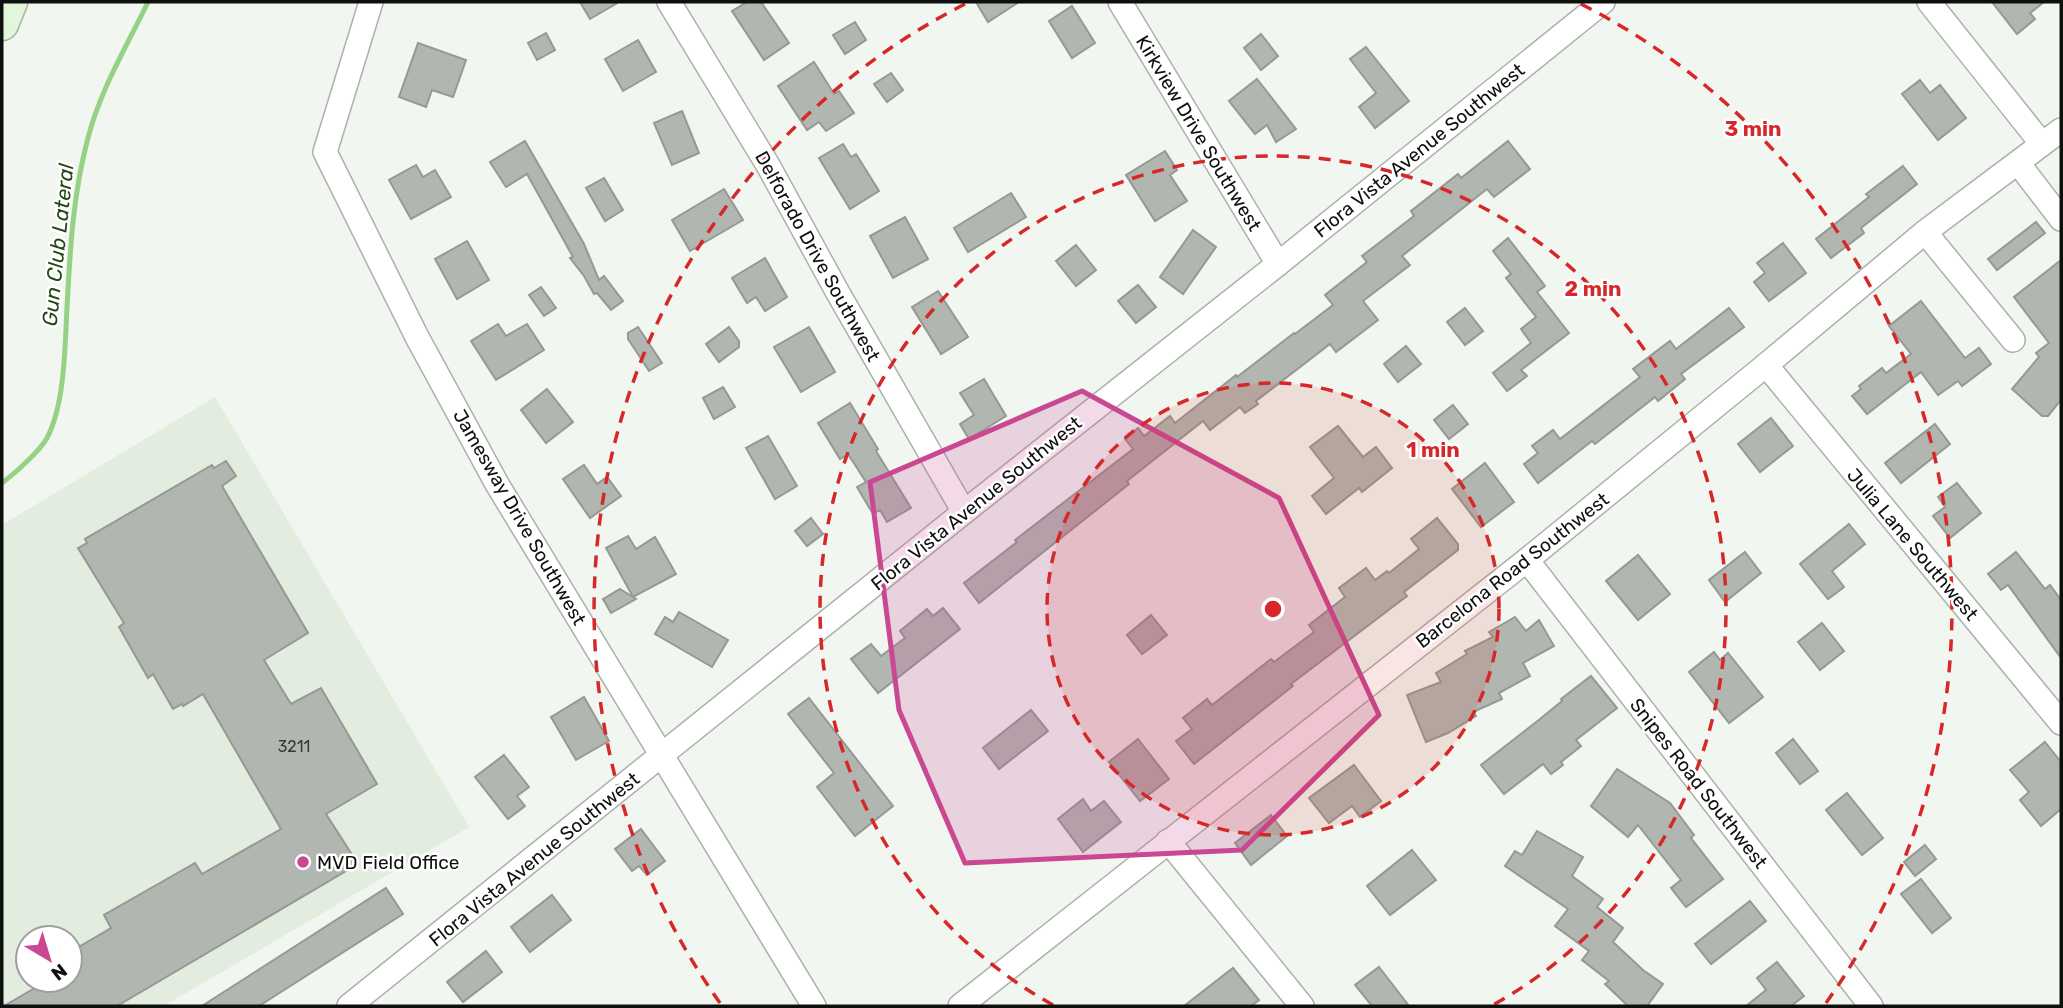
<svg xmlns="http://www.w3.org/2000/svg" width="2063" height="1008" viewBox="0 0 2063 1008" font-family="Rubik,sans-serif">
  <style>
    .built { fill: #e2ecdf; fill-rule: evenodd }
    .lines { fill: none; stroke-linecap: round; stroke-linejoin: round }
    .stream { stroke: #96d285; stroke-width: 5 }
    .building { fill: #b2b6b0; stroke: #949993; stroke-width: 2 }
    .minor-casing { stroke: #acb1ab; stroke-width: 26 }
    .secondary-casing { stroke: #acb1ab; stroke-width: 35 }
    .minor { stroke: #fff; stroke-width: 23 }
    .secondary { stroke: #e0f7d9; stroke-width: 32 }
    .marked { fill: #c94891; fill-opacity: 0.2; stroke: #c94891; stroke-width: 5; stroke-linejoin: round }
    .ring { fill: none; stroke: #d62828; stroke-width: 3.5; stroke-dasharray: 12 9 }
    .poi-dot { fill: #c94891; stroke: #fff; stroke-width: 2.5 }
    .labels { text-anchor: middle; stroke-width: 5; stroke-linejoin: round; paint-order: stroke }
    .number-label { font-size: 16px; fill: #373a36 }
    .street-label { font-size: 19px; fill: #0e100e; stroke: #fff }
    .poi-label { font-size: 19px; fill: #0e100e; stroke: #fff; text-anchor: start }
    .water-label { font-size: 21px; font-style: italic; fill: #224815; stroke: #fff }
    .centre { fill: #d62828; stroke: #fff; stroke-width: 3.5 }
    .ring-label { font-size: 21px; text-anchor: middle; font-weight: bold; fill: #d62828; stroke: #fff; stroke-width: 5; stroke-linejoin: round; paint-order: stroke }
  </style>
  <rect width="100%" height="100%" fill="#f1f6f0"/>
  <path class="built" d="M215,397L469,827L164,1006H2V525ZM28,938H70V980H28Z"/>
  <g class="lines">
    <path class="stream" d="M2,483C14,474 40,451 47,438C65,404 65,345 67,307C70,251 73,193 88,138C100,90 127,46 148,2"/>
  </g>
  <g class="building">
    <polygon points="580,2 619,2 590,19"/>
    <polygon points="747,2 761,2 789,43 764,60 732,11"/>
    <polygon points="976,2 1019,2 988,22"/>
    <polygon points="1992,2 2044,2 2030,13 2035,19 2017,34"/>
    <polygon points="1072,6 1095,43 1072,58 1049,21"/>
    <polygon points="855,22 866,40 845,54 833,35"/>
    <polygon points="546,33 555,50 537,60 528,43"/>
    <polygon points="1261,34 1278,56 1261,70 1244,48"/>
    <polygon points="638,40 656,72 623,91 605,59"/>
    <polygon points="418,43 466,60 453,97 432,90 426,107 399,97"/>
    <polygon points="1366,47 1409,101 1375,128 1359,107 1376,93 1350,59"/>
    <polygon points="814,62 834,94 839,91 854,113 826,131 819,122 807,130 778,86"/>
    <polygon points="891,73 903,90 887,102 874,84"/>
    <polygon points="1257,79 1296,129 1276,142 1267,125 1255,134 1229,101"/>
    <polygon points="1920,80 1930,93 1940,85 1966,118 1938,140 1902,94"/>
    <polygon points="682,111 699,153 672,165 654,123"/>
    <polygon points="525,141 584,244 599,280 604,276 623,301 611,310 597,293 594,294 584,276 570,258 573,257 527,174 506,187 490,162"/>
    <polygon points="1508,141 1530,169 1494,197 1487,189 1402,256 1410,265 1363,301 1378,320 1336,352 1330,344 1256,401 1258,404 1245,413 1240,407 1210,430 1203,421 1127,481 1129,484 979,603 964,583 1017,542 1015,540 1133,449 1125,439 1138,428 1144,436 1170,416 1175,423 1236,375 1237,377 1294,333 1295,334 1333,305 1325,295 1367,262 1362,256 1414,216 1411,211 1458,174 1461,178"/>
    <polygon points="843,144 851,157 856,154 879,191 850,209 819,158"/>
    <polygon points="1165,151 1177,170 1170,175 1187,201 1155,221 1126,175"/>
    <polygon points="416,165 423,177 435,170 451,197 411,219 389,180"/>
    <polygon points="1903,166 1917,184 1861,228 1864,233 1831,258 1816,239 1869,197 1866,194"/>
    <polygon points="604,178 623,210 605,221 586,188"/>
    <polygon points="724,189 743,220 690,251 672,220"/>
    <polygon points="1011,193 1026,217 968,252 954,228"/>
    <polygon points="905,217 928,259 893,278 870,236"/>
    <polygon points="2036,222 2045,233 1997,270 1988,259"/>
    <polygon points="1193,230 1216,247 1183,294 1160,277"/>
    <polygon points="1508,238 1545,286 1537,292 1569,333 1521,370 1527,376 1507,391 1493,373 1531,343 1521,329 1536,317 1506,278 1511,274 1493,251"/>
    <polygon points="467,241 489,280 457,299 435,259"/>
    <polygon points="1783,243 1806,273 1769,301 1754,282 1765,273 1757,263"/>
    <polygon points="1076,245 1096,270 1076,286 1056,261"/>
    <polygon points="765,258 787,297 765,311 756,297 747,303 732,278"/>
    <polygon points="2061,260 2061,400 2048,416 2042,416 2012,389 2039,357 2036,353 2049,343 2014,297"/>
    <polygon points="1138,285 1156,307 1136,323 1118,301"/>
    <polygon points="541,287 556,308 544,316 529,295"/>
    <polygon points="938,291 968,337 941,354 912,307"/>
    <polygon points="1921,301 1965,358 1979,348 1991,364 1962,386 1958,381 1938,395 1921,372 1867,414 1852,396 1861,389 1859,386 1882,368 1886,373 1911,354 1889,326"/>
    <polygon points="1465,308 1483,331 1465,345 1447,322"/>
    <polygon points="1729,308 1744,327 1681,374 1685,379 1658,401 1655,397 1595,444 1592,441 1538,483 1524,464 1538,453 1532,446 1553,430 1560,439 1640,377 1633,369 1670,341 1676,349"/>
    <polygon points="498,324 506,336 527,324 544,350 496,380 471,341"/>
    <polygon points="638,327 662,363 649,371 628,339 628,333"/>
    <polygon points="729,327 739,341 739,347 719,362 706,344"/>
    <polygon points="809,327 835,372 801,392 774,347"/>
    <polygon points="1406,346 1421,364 1398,382 1384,364"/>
    <polygon points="984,379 1006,416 969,439 960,424 974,415 960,393"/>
    <polygon points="723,387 735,407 714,419 703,398"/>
    <polygon points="547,389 573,422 546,443 521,410"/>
    <polygon points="850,403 878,449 876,451 911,508 887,522 880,510 873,514 857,487 866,482 848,454 840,459 818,423"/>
    <polygon points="1453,405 1468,424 1449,439 1434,420"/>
    <polygon points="1771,418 1793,446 1760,472 1738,444"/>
    <polygon points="1935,424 1950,444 1901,483 1885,463"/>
    <polygon points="1338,426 1363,457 1376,447 1392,468 1362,492 1359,488 1326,514 1312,496 1334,478 1310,447"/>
    <polygon points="768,436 797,486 775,499 746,448"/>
    <polygon points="226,461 236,476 222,486 308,633 264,660 291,704 321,688 377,784 326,814 358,864 117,1006 4,1006 40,985 37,980 70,980 70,952 111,928 104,915 195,863 202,874 281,829 203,694 183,706 182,704 173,709 153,674 148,678 119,627 124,623 78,548 87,543 85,539 212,465 214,468"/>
    <polygon points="1485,463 1514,502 1481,527 1452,489"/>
    <polygon points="584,465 597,484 607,477 621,496 590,518 563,479"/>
    <polygon points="1957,483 1981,513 1950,538 1933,516 1945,507 1938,497"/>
    <polygon points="811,518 823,534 807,546 795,531"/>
    <polygon points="1437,518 1458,544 1458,550 1404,592 1407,596 1291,684 1293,686 1194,764 1176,741 1192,729 1183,718 1207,699 1212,705 1271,659 1274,662 1314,632 1309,625 1345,597 1339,588 1366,568 1375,580 1387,571 1389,573 1419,549 1411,539"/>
    <polygon points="1849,524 1865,544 1832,571 1844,587 1828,599 1800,564"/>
    <polygon points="628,536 636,549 655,537 676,574 633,597 606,548"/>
    <polygon points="1745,552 1761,573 1725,602 1709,580"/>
    <polygon points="2016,552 2045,589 2050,585 2061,600 2061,658 2008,585 2001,590 1988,574"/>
    <polygon points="1638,555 1670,594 1638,620 1606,581"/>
    <polygon points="620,589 636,599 611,613 603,599"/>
    <polygon points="943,608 960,629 878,693 851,659 871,644 881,656 905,638 900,631 927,609 933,616"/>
    <polygon points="679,612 728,640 712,667 655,634 665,617 673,622"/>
    <polygon points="1151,615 1167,635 1142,654 1127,635"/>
    <polygon points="1515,617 1526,631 1539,620 1554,646 1523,663 1530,676 1499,693 1502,699 1473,712 1476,716 1448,733 1426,742 1407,695 1441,682 1436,673 1467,654 1465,651 1493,637 1489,632"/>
    <polygon points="1822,623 1844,651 1820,670 1798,642"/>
    <polygon points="1714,652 1720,660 1728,653 1763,697 1729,723 1689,672"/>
    <polygon points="1591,676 1617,708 1576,740 1581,746 1561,762 1563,765 1551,774 1543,764 1504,794 1481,765 1540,719 1562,701 1561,699"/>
    <polygon points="584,697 609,741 576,760 551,717"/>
    <polygon points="809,698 893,806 855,836 817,787 834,773 788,714"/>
    <polygon points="1031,710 1048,731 999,769 983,748"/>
    <polygon points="1138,739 1169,779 1140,801 1109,762"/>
    <polygon points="1793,739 1818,771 1800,784 1776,753"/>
    <polygon points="2045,742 2061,762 2061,809 2041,826 2020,800 2029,792 2010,770"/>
    <polygon points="504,755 529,787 517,796 525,806 508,819 475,777"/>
    <polygon points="1354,765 1381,801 1360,817 1352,806 1329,823 1309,798"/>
    <polygon points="1617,769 1670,803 1694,835 1691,838 1723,879 1686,907 1671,888 1681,880 1638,825 1628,837 1591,806"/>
    <polygon points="1847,793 1883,838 1862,855 1826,810"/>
    <polygon points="1083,799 1091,811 1104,801 1121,822 1083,852 1058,819"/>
    <polygon points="1271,815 1287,836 1251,865 1235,843"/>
    <polygon points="641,829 665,861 647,875 639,866 632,871 615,849"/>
    <polygon points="1537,831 1583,857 1572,876 1603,899 1597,907 1623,928 1613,942 1643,970 1663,984 1647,1006 1628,1006 1605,984 1609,981 1582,960 1589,951 1555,926 1568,909 1505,866 1515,851 1522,855"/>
    <polygon points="1925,845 1936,859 1915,876 1904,862"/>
    <polygon points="1412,850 1436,880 1390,915 1367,886"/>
    <polygon points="1921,879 1951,918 1932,933 1901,894"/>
    <polygon points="386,888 403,914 259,1006 202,1006"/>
    <polygon points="552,895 571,920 530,952 511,927"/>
    <polygon points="1750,901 1766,921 1711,964 1695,944"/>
    <polygon points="486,951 502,972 463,1002 447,982"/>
    <polygon points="1777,962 1804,996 1791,1006 1746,1006 1766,990 1757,978"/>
    <polygon points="1379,967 1409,1006 1372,1006 1355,985"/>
    <polygon points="1233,968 1259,1000 1251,1006 1184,1006"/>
  </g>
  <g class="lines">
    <defs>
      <g id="minor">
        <polyline points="371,2 325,152 417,337 497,484 814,1006"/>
        <polyline points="669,2 769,167 838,293 964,512"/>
        <polyline points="1120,2 1278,264"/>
        <polyline points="1929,2 2042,144"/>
        <polyline points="2018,163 2061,219"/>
        <polyline points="1925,232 2013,340"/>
        <polyline points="1766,365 2061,723"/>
        <polyline points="1527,560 1871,1006"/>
        <polyline points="1168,841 1302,1006"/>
        <polyline points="349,1006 964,512 1278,264 1603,2"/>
        <polyline points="960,1006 1527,560 1766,365 1925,232 2061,130"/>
      </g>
      <polyline id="secondary" points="2,24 11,2"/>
    </defs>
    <use href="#minor" class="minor-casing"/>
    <use href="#secondary" class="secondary-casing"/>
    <use href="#minor" class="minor"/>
    <use href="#secondary" class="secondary"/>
  </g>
  <path class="marked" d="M1082,391L1279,498L1379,715L1242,850L965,863L899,710L870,482Z"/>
  <circle cx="1273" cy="609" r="226" fill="#d62828" fill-opacity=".12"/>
  <g class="ring">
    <circle cx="1273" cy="609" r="226"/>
    <path d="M1053 1005A453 453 0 1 1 1493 1005"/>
    <path d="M720 1003A679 679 0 0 1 965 4M1581 4A679 679 0 0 1 1826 1003"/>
  </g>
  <circle class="poi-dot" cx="303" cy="862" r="7"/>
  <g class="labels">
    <g class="number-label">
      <text x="294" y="752">3211</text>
    </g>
    <g class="street-label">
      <text transform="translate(1199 133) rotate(59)" y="7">Kirkview Drive Southwest</text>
      <text transform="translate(1419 150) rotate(-39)" y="7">Flora Vista Avenue Southwest</text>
      <text transform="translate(818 256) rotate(61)" y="7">Delforado Drive Southwest</text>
      <text transform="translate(976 503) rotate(-39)" y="7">Flora Vista Avenue Southwest</text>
      <text transform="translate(520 517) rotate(60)" y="7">Jamesway Drive Southwest</text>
      <text transform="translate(1913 544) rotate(50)" y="7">Julia Lane Southwest</text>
      <text transform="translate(1512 570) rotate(-38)" y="7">Barcelona Road Southwest</text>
      <text transform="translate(1699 783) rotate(52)" y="7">Snipes Road Southwest</text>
      <text transform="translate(534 859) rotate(-39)" y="7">Flora Vista Avenue Southwest</text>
    </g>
    <g class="poi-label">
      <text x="317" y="869">MVD Field Office</text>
    </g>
    <g class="water-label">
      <text transform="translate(58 245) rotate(-84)" y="7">Gun Club Lateral</text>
    </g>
  </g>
  <circle cx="1273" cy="609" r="10" class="centre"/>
  <g class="ring-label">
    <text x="1753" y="136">3 min</text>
    <text x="1593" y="296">2 min</text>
    <text x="1433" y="457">1 min</text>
  </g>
  <rect width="2063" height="1008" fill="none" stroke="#0e100e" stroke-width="7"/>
  <g transform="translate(49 959) rotate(142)"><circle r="33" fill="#ffffff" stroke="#9f9f9f" stroke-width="2"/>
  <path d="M0-5L12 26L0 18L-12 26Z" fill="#c94891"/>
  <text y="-10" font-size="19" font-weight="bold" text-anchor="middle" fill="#0e100e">N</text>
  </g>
</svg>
